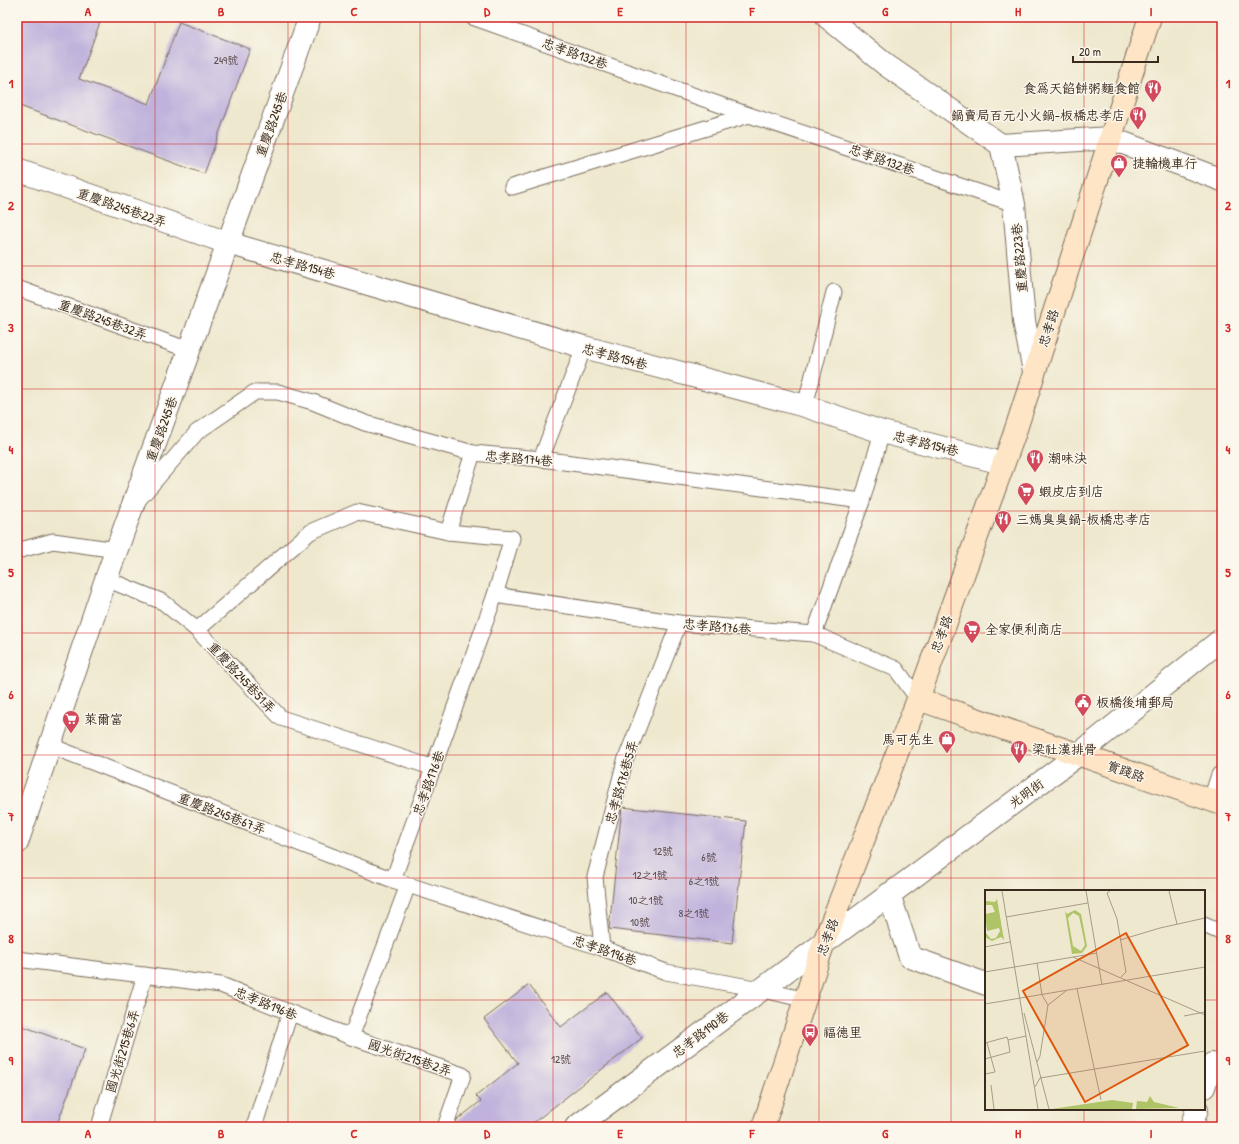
<svg xmlns="http://www.w3.org/2000/svg" width="1239" height="1144" viewBox="0 0 1239 1144" font-family="'Patrick Hand','LXGW WenKai TC',sans-serif">
  <style>
    .building { fill: #c0b2dc }
    .lines { fill: none; stroke-linecap: round; stroke-linejoin: round }
    .lane-casing { stroke: #7a6c5c; stroke-width: 17 }
    .street-casing { stroke: #7a6c5c; stroke-width: 24 }
    .secondary-casing { stroke: #7a6c5c; stroke-width: 24 }
    .lane { stroke: #fff; stroke-width: 15 }
    .street { stroke: #fff; stroke-width: 22 }
    .secondary { stroke: #fde5c5; stroke-width: 22 }
    .grid { fill: none; stroke: #d62828; stroke-width: 1; stroke-opacity: 0.55 }
    .labels { text-anchor: middle; stroke-width: 3; stroke-linejoin: round; paint-order: stroke }
    .number-label { font-size: 11px; fill: #5c4c4e }
    .street-label { font-size: 13px; fill: #3b2a1e; stroke: #fbf7ec }
    .poi-label { font-size: 13px; fill: #3b2a1e; stroke: #fbf7ec; text-anchor: start }
    .inset-road { fill: none; stroke: #a69c88; stroke-width: 1 }
    .view { fill: #df570d; fill-opacity: 0.15; stroke: #df570d; stroke-width: 2 }
    .inset-edge { fill: none; stroke: #3b2a1e; stroke-width: 2 }
    .neatline { fill: none; stroke: #d62828; stroke-width: 1.5 }
    .grid-label { font-size: 13px; text-anchor: middle; font-weight: bold; fill: #d62828 }
  </style>
  <rect width="100%" height="100%" fill="#fbf7ec"/>
  <filter id="ink" filterUnits="userSpaceOnUse"><feTurbulence type="fractalNoise" baseFrequency=".025" numOctaves="2"/><feDisplacementMap in="SourceGraphic" scale="8" xChannelSelector="R" yChannelSelector="G"/><feConvolveMatrix kernelMatrix="1 2 1 2 8 2 1 2 1" color-interpolation-filters="sRGB"/></filter>
  <filter id="wash" filterUnits="userSpaceOnUse"><feTurbulence type="fractalNoise" baseFrequency=".012" numOctaves="4" result="noise"/><feDisplacementMap in="SourceGraphic" scale="16" xChannelSelector="R" yChannelSelector="G"/><feGaussianBlur stdDeviation="0.9" result="paint"/><feColorMatrix in="noise" values="0 0 0 0 0 0 0 0 0 0 0 0 0 0 0 0 0 1.4 0 .05"/><feComposite in="paint" operator="in"/></filter>
  <g filter="url(#wash)">
    <rect width="100%" height="100%" fill="#eee8ce"/>
    <g id="blocks">
      <g class="building">
        <polygon points="17,17 102,17 79,79 149,104 179,22 250,49 204,174 17,105"/>
        <polygon points="622,807 746,821 732,943 609,929"/>
        <polygon points="529,985 561,1027 607,992 642,1038 528,1127 456,1127 453,1123 481,1101 476,1096 518,1063 484,1019"/>
        <polygon points="17,1024 85,1049 56,1127 17,1127"/>
      </g>
    </g>
  </g>
  <g filter="url(#ink)">
    <use href="#blocks" fill-opacity="0" stroke="#7a6c5c" stroke-width="1"/>
    <g class="lines">
      <defs>
        <g id="lane">
          <polyline points="472,17 749,115"/>
          <polyline points="512,187 749,115 1014,204"/>
          <polyline points="17,288 189,350"/>
          <polyline points="805,406 834,292"/>
          <polyline points="541,459 584,347"/>
          <polyline points="140,498 197,432 255,392 278,392 313,402 365,423 473,453 541,459 862,501"/>
          <polyline points="448,532 473,453"/>
          <polyline points="17,551 53,541 117,550"/>
          <polyline points="106,579 163,602 197,630 281,718 434,768"/>
          <polyline points="495,595 679,623 814,634 896,669 918,699"/>
          <polyline points="197,630 310,532 357,512 448,532 512,538 495,595 393,880"/>
          <polyline points="814,634 862,501 882,432"/>
          <polyline points="51,746 393,880 602,948 666,972 760,989 806,1000"/>
          <polyline points="1204,925 1222,933"/>
          <polyline points="602,948 595,877 625,761 679,623"/>
          <polyline points="17,959 221,985 351,1037 408,885"/>
          <polyline points="351,1037 463,1075 445,1127"/>
          <polyline points="99,1127 145,975"/>
          <polyline points="254,1127 290,1013"/>
        </g>
        <g id="street">
          <polyline points="827,17 886,65 1001,145 1014,204 1024,321 1034,371"/>
          <polyline points="1001,145 1110,138 1222,180"/>
          <polyline points="17,170 228,243 584,347 805,406 882,432 1002,463"/>
          <polyline points="1214,801 1222,777"/>
          <polyline points="17,843 106,579 310,17"/>
          <polyline points="889,894 910,957 986,984"/>
          <polyline points="1204,1087 1212,1064"/>
          <polyline points="576,1127 1079,754 1222,639"/>
          <polyline points="1191,1127 1197,1109"/>
        </g>
        <g id="secondary">
          <polyline points="918,699 1222,804"/>
          <polyline points="763,1127 824,942 918,699 1014,435 1150,17"/>
        </g>
      </defs>
      <use href="#lane" class="lane-casing"/>
      <use href="#street" class="street-casing"/>
      <use href="#secondary" class="secondary-casing"/>
      <use href="#lane" class="lane"/>
      <use href="#street" class="street"/>
      <use href="#secondary" class="secondary"/>
    </g>
  </g>
  <path class="grid" d="M155,17V1127M288,17V1127M420,17V1127M553,17V1127M686,17V1127M819,17V1127M951,17V1127M1084,17V891M17,144H1222M17,266H1222M17,389H1222M17,511H1222M17,633H1222M17,755H1222M17,878H1222M17,1000H986M1204,1000H1222M1084,1109V1127"/>
  <defs>
    <symbol id="restaurant-pin" viewBox="-11 -11 22 30"><path d="M0 17L-7.5 6A9.5 9.5 0 1 1 7.5 6Z" fill="#d1495b" stroke="#fbf7ec"/><path d="M-5-6h1v4h1v-4h1v4h1v-4h1v5L-1.5 .5V6h-2V.5L-5-1ZM5-6V6H3V1.5H1.5Q1.5-4 5-6Z" fill="#fff"/></symbol>
    <symbol id="shop-pin" viewBox="-11 -11 22 30"><path d="M0 17L-7.5 6A9.5 9.5 0 1 1 7.5 6Z" fill="#d1495b" stroke="#fbf7ec"/><path d="M-5-2.5h2.3a2.7 3.5 0 0 1 5.4 0H5L5.5 6h-11ZM-1.5-2.5h3a1.5 2.3 0 0 0-3 0Z" fill="#fff"/></symbol>
    <symbol id="supermarket-pin" viewBox="-11 -11 22 30"><path d="M0 17L-7.5 6A9.5 9.5 0 1 1 7.5 6Z" fill="#d1495b" stroke="#fbf7ec"/><path d="M-6-5.5h2.5l.6 2H6L4.5 2H-2.5L-4.4-4H-6ZM-1.5 3.2a1.3 1.3 0 1 0 .1 0ZM3 3.2a1.3 1.3 0 1 0 .1 0Z" fill="#fff"/></symbol>
    <symbol id="civic-pin" viewBox="-11 -11 22 30"><path d="M0 17L-7.5 6A9.5 9.5 0 1 1 7.5 6Z" fill="#d1495b" stroke="#fbf7ec"/><path d="M-.6-6.5H3V-4.5H.6V-3L4-1V1h2V6H-6V1h2V-1L-.6-3ZM-1.2 2.5V6h2.4V2.5Z" fill="#fff"/></symbol>
    <symbol id="bus-pin" viewBox="-11 -11 22 30"><path d="M0 17L-7.5 6A9.5 9.5 0 1 1 7.5 6Z" fill="#d1495b" stroke="#fbf7ec"/><path d="M-5-6H5V4H4V6H2V4H-2V6H-4V4H-5ZM-3.5-4V0h7V-4ZM-3.5 1.2v1.5H-2V1.2ZM2 1.2v1.5H3.5V1.2Z" fill="#fff"/></symbol>
  </defs>
  <g fill-rule="evenodd">
    <use href="#restaurant-pin" x="1143" y="78" width="20" height="27"/>
    <use href="#restaurant-pin" x="1128" y="105" width="20" height="27"/>
    <use href="#shop-pin" x="1109" y="153" width="20" height="27"/>
    <use href="#restaurant-pin" x="1025" y="448" width="20" height="27"/>
    <use href="#supermarket-pin" x="1016" y="481" width="20" height="27"/>
    <use href="#restaurant-pin" x="993" y="509" width="20" height="27"/>
    <use href="#supermarket-pin" x="962" y="619" width="20" height="27"/>
    <use href="#civic-pin" x="1073" y="692" width="20" height="27"/>
    <use href="#supermarket-pin" x="61" y="709" width="20" height="27"/>
    <use href="#shop-pin" x="937" y="729" width="20" height="27"/>
    <use href="#restaurant-pin" x="1009" y="739" width="20" height="27"/>
    <use href="#bus-pin" x="800" y="1022" width="20" height="27"/>
  </g>
  <g class="labels">
    <g class="number-label">
      <text x="226" y="64">249號</text>
      <text x="663" y="855">12號</text>
      <text x="709" y="861">6號</text>
      <text x="650" y="879">12之1號</text>
      <text x="704" y="885">6之1號</text>
      <text x="646" y="904">10之1號</text>
      <text x="694" y="917">8之1號</text>
      <text x="640" y="926">10號</text>
      <text x="561" y="1063">12號</text>
    </g>
    <g class="street-label">
      <text transform="translate(575 53) rotate(19)" y="5">忠孝路132巷</text>
      <text transform="translate(271 124) rotate(-70)" y="5">重慶路245巷</text>
      <text transform="translate(882 159) rotate(19)" y="5">忠孝路132巷</text>
      <text transform="translate(122 207) rotate(19)" y="5">重慶路245巷22弄</text>
      <text transform="translate(1019 258) rotate(-95)" y="5">重慶路223巷</text>
      <text transform="translate(303 265) rotate(16)" y="5">忠孝路154巷</text>
      <text transform="translate(103 319) rotate(20)" y="5">重慶路245巷32弄</text>
      <text transform="translate(1048 328) rotate(-72)" y="5">忠孝路</text>
      <text transform="translate(615 356) rotate(15)" y="5">忠孝路154巷</text>
      <text transform="translate(161 429) rotate(-70)" y="5">重慶路245巷</text>
      <text transform="translate(926 443) rotate(14)" y="5">忠孝路154巷</text>
      <text transform="translate(519 458) rotate(5)" y="5">忠孝路174巷</text>
      <text transform="translate(717 626) rotate(5)" y="5">忠孝路176巷</text>
      <text transform="translate(941 634) rotate(-70)" y="5">忠孝路</text>
      <text transform="translate(242 677) rotate(47)" y="5">重慶路245巷51弄</text>
      <text transform="translate(1126 771) rotate(19)" y="5">實踐路</text>
      <text transform="translate(621 782) rotate(-74)" y="5">忠孝路176巷5弄</text>
      <text transform="translate(428 783) rotate(-70)" y="5">忠孝路176巷</text>
      <text transform="translate(1026 793) rotate(-36)" y="5">光明街</text>
      <text transform="translate(222 813) rotate(21)" y="5">重慶路245巷67弄</text>
      <text transform="translate(827 937) rotate(-70)" y="5">忠孝路</text>
      <text transform="translate(605 950) rotate(19)" y="5">忠孝路196巷</text>
      <text transform="translate(266 1003) rotate(22)" y="5">忠孝路196巷</text>
      <text transform="translate(700 1034) rotate(-37)" y="5">忠孝路190巷</text>
      <text transform="translate(122 1051) rotate(-73)" y="5">國光街215巷6弄</text>
      <text transform="translate(410 1057) rotate(19)" y="5">國光街215巷2弄</text>
    </g>
    <g class="poi-label">
      <text x="1140" y="93" text-anchor="end">食為天餡餅粥麵食館</text>
      <text x="1125" y="120" text-anchor="end">鍋賣局百元小火鍋-板橋忠孝店</text>
      <text x="1132" y="168">捷輪機車行</text>
      <text x="1048" y="463">潮味決</text>
      <text x="1039" y="496">蝦皮店到店</text>
      <text x="1016" y="524">三媽臭臭鍋-板橋忠孝店</text>
      <text x="985" y="634">全家便利商店</text>
      <text x="1096" y="707">板橋後埔郵局</text>
      <text x="84" y="724">萊爾富</text>
      <text x="934" y="744" text-anchor="end">馬可先生</text>
      <text x="1032" y="754">梁社漢排骨</text>
      <text x="823" y="1037">福德里</text>
    </g>
  </g>
  <g transform="translate(985 890)">
    <rect width="220" height="220" fill="#eee8ce"/>
    <path d="M12,9L19,50L16,47L7,51L0,47V37L1,43L6,49L11,48L15,41L14,38L2,41L0,24L10,22L7,15H0V11L10,12ZM90,20L96,24L102,56L97,63L87,64L80,21L82,24ZM88,23L94,26L100,55L96,61L88,56L83,28ZM165,206L169,212L194,218L151,219L152,211L162,212ZM127,210L148,213L147,219H67Z" fill="#afc367" fill-rule="evenodd"/>
    <path class="inset-road" d="M17,1L53,219M101,1L117,95M125,1L122,3L132,29L141,82L136,87M184,1L192,34M21,27L103,13M135,50L175,38L220,28M0,57L25,52M88,67L220,125M52,73L57,105L63,115M0,82L112,63M92,99L116,210M0,114L220,77M39,123L64,219M199,126L220,122M0,153L22,147L23,150L41,146M0,169L25,162L23,150M52,172L55,166L63,115L81,101M0,184L10,182L2,153M6,195L9,219M50,197L55,188L220,161"/>
    <path class="view" d="M141,43L203,155L100,212L38,101Z"/>
    <rect width="220" height="220" class="inset-edge"/>
  </g>
  <rect width="1239" height="1144" fill="none" stroke="#fbf7ec" stroke-width="44"/>
  <path d="M1073 56v6h85v-6" fill="none" stroke="#3b2a1e" stroke-width="2"/>
  <text x="1079" y="56" font-size="12" fill="#3b2a1e" stroke="#fbf7ec" stroke-width="3" paint-order="stroke">20 m</text>
  <rect x="22" y="22" width="1195" height="1100" class="neatline"/>
  <g class="grid-label">
    <text x="88" y="16">A</text>
    <text x="221" y="16">B</text>
    <text x="354" y="16">C</text>
    <text x="487" y="16">D</text>
    <text x="620" y="16">E</text>
    <text x="752" y="16">F</text>
    <text x="885" y="16">G</text>
    <text x="1018" y="16">H</text>
    <text x="1151" y="16">I</text>
    <text x="11" y="88">1</text>
    <text x="1228" y="88">1</text>
    <text x="11" y="210">2</text>
    <text x="1228" y="210">2</text>
    <text x="11" y="332">3</text>
    <text x="1228" y="332">3</text>
    <text x="11" y="454">4</text>
    <text x="1228" y="454">4</text>
    <text x="11" y="577">5</text>
    <text x="1228" y="577">5</text>
    <text x="11" y="699">6</text>
    <text x="1228" y="699">6</text>
    <text x="11" y="821">7</text>
    <text x="1228" y="821">7</text>
    <text x="11" y="943">8</text>
    <text x="1228" y="943">8</text>
    <text x="11" y="1065">9</text>
    <text x="1228" y="1065">9</text>
    <text x="88" y="1138">A</text>
    <text x="221" y="1138">B</text>
    <text x="354" y="1138">C</text>
    <text x="487" y="1138">D</text>
    <text x="620" y="1138">E</text>
    <text x="752" y="1138">F</text>
    <text x="885" y="1138">G</text>
    <text x="1018" y="1138">H</text>
    <text x="1151" y="1138">I</text>
  </g>
</svg>
